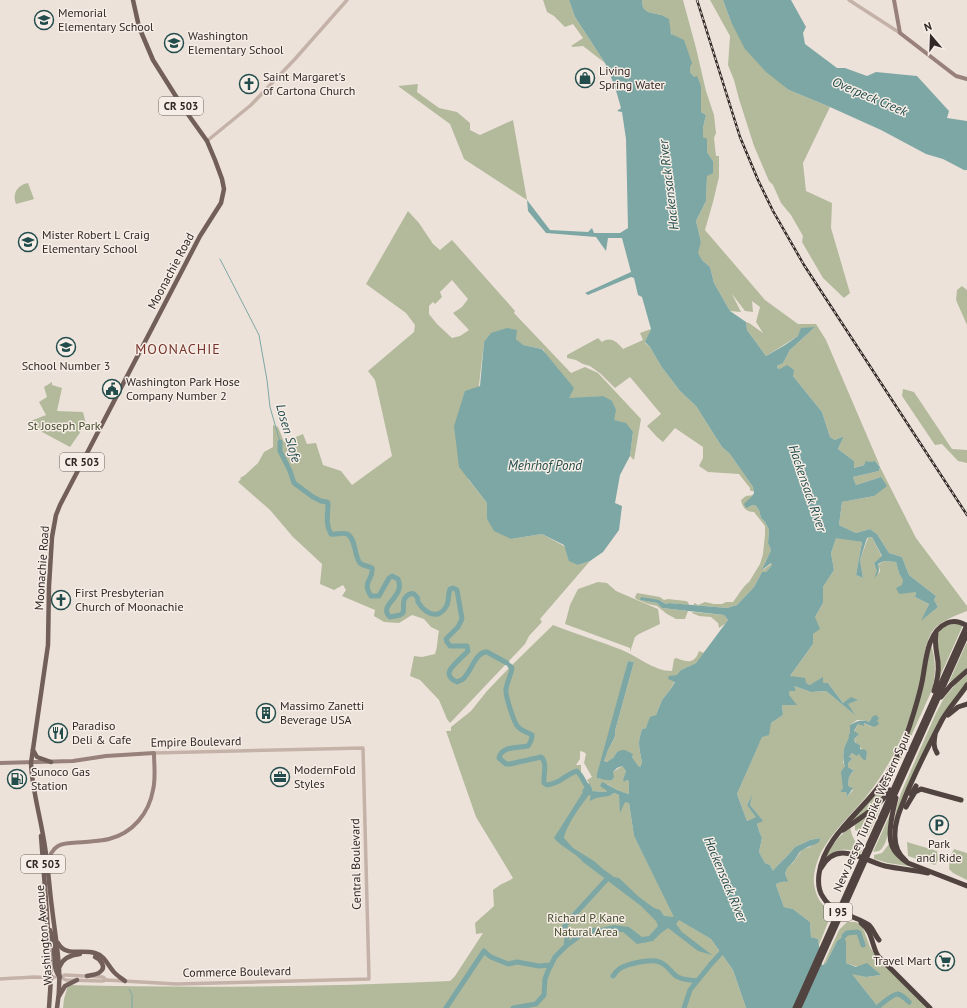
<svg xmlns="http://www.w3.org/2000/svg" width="967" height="1008" viewBox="0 0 967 1008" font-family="'PT Sans',sans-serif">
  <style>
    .green { fill: #b3ba9c; fill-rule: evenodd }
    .water { fill: #7da7a4; fill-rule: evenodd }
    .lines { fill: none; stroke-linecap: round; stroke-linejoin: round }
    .stream { stroke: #7da7a4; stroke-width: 1 }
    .river { stroke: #7da7a4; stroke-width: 5 }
    .tertiary { stroke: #c4b2a8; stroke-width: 3.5 }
    .secondary { stroke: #97817a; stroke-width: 4 }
    .primary { stroke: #725f5a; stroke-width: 4.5 }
    .motorway { stroke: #51433f; stroke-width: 5 }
    .rail-casing { stroke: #322927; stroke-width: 2.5 }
    .rail { stroke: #f6ede6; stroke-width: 1; stroke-dasharray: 3; stroke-linecap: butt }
    .labels { text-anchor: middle; stroke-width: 3; stroke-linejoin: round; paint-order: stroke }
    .shield { fill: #f6ede6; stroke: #6d6460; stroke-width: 1 }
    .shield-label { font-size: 11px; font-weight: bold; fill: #322927 }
    .poi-label { font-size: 12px; fill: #322927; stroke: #f6ede6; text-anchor: start }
    .street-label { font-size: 12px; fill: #322927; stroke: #f6ede6 }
    .park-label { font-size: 12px; fill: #444c2e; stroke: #f6ede6 }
    .water-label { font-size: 13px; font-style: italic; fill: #224d4c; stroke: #f6ede6 }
    .quarter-label { font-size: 14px; letter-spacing: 1px; fill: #76352b; stroke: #f6ede6 }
  </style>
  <rect width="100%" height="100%" fill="#ede2da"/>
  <g class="green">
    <polygon points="543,0 569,0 575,17 605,63 583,46 573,47 571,46 583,38 573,24 565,27 554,16 547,12"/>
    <polygon points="642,0 683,0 696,48 706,91 714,115 716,133 714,138 716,156 719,156 719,177 713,202 705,230 765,300 798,324 816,324 826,340 880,466 875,461 854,468 854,461 838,449 844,436 835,440 830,437 822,412 793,376 777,368 777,366 783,363 790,350 814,328 798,336 766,356 747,330 746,322 749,323 763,333 756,322 760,307 752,301 753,312 745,311 732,294 741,312 730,311 714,283 710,267 702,260 697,253 701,242 696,221 706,201 707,176 713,161 707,152 707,140 703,137 703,128 706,115 701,112 701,86 690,72 690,67 661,15 648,12 643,8"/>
    <polygon points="710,0 723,0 731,22 789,90 830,107 803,163 806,191 832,203 831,228 850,293 844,298 823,278 802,242 803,236 791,215 781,203 773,185 769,181 754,146 739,99 734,80 728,65 730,36"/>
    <polygon points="418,84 417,92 439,108 457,112 470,123 470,130 480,135 513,120 527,200 464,159 450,124 398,86"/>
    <path d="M28,183L34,199L31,200L16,204C12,194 17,185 28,183Z"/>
    <path d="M408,211L419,223L433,244L440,250L452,240L515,311L514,313L571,373L585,367L598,373L641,419L634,460L630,456L633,432L614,420L603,396L568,399L543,349L522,345L516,339V330L484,342L468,479L487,503V519L511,539L542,534L564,546L578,565L590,561L540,619L542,622L529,636L525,644L452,721L450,723L447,719L439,700L420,680L410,676L414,656L422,657L435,654C438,646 437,639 439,631L431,627L424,619L412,615L399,623L384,622L374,616L375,610L342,596L346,590L343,585L334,590L320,584L322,564L293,537L270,510L238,482L241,479L240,478L245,475L258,463L264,452L273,447V425L278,427L284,442L303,434L307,444L316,443L323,465L341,471L352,485L392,456L375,380L368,371L414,332L415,325L406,313L366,284ZM452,280L468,299L462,307L453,313L469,330L460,336L452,338L437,324L429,314V306L433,302L435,304L442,297L440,292Z"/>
    <polygon points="962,286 967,290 967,325 956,300 957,290"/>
    <path d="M651,329L645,343L650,347L661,366L680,391L696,406L722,447L730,454L753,487L754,491H751L750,490V488L739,474L708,472L699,466L703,458V447L675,428L663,442L657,437L647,426L661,414L630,377L615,388L601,374L590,366L583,364L576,360L567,358V355L598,338L602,342C611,336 617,342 623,349L643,340L640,333Z"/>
    <polygon points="52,382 52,385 62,388 57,411 83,412 86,424 70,447 29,425 28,422 46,415 39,402 47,397 44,387"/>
    <polygon points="903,389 914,392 952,449 967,450 967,463 958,461 942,444 935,445 902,396"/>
    <path d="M880,467L916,538L967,606V611C957,615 943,620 935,628C924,639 923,669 920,683C915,704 908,725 899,744C890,763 878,782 865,798C847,820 821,841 815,870C811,885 817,904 832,912L819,945L818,939L811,937L810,922L793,909L784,907L776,885V884L782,882H786V869L789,865L793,863L799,854L803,849L810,847L820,838L810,840L795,847L789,854L777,866L774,871H773L770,865L765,863L759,852L762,838L759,831L757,824L762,821L750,805L751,797L747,805L757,817L747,821L737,794L762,736L771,723L783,715L782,705L789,695V691L794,686L811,692L826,691L854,714L847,704L857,700L843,703L828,683L810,685L790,676L813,644V634L815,617L823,603V587L834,570L831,553L836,537L862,542L856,575L863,578L860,560L868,538L872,537L882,557L874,563L879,574L880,570L878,565L884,561L896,562L899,573L904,580L902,585L916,592L915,597L929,604L922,620L938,607L934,600L936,596L909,575L902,557L889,553L877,534L870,529L856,533L839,525L842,502L874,496L881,477L856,485L853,477L879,471ZM871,719V727L864,723V724H858L854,732L858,735L854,739C857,745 861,749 867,753L866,760L860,754L857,755L852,753L849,757L852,758L851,760L848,763V767L854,770L849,777L848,785L853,790L847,797L846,792L843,790L845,766L843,762L844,750L847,745L849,737V734L850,733V725L857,720H863L869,722Z"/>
    <path d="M754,495L752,498L746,502L749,507L753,505L756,506L759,510L761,518L765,522L769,530L768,543L771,550L765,563L763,570L772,563V565L766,572H762L754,587L737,605L727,608L693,605L695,603L698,605L705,602L714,604H722L726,602H733C738,596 743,586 749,582L760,564L763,554L765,535V526L754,512C746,512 742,507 741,500L746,496Z"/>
    <polygon points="598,582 607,583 616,591 658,609 660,624 639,634 635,637 630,652 630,648 565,624 570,605 578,589"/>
    <polygon points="637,593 660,597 664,600 668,599 686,601 688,602 689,605 669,603 666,604 659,600 641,600 657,603 662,608 688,611 685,619 676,619 667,614 657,606 648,604 636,599 635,597"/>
    <polygon points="693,612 724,615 728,620 726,623 719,628 718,623 711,617 699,616 692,613"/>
    <path d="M953,623L963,625L938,681L937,638C940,628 943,627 953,623Z"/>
    <path d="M553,625C576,634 599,641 622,650C639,657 654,671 672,671L674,659L676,658C687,662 694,665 699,651L704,653L696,663L681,670L670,690L662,700L656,715L646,728L642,729C641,734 639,738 639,743C639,750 641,756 642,763L640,767H638L632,757L617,752C614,757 611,762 604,762C606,757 606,752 609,748C612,742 616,739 615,731L634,662L628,661L599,779L603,778L613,774V772L622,766L626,771L623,779L629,781V794L621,792L607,784L608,791L606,792L592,791V788L587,780L592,777L584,763L586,754L584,752L580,751V759L576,765H581V776L586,785L589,795L608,796L614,793L619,795L629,803L634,836L675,917L711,939L733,970L746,1008H63L64,999L68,985C195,988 323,987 450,981L455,976L483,933L476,934L475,923L494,906L493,890L500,885L510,880L513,878L476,817L446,731H451V727L471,711L487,691L509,668Z"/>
    <polygon points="967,642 967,669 958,677 949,682"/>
    <path d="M931,645C936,659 936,675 932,690L888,787L878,801L868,810L848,824L874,794L905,741Z"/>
    <polygon points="967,675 967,683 942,718 894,829 893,825 897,806 901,793 936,713 944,698 956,684"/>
    <polygon points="880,805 880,809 868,835 855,830 855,825 858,822"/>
    <path d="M892,810C890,820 889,845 879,851C878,851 874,852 873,852Z"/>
    <path d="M850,827L852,835L859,849L862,850L860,854C843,846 838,849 824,859C831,846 838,837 850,827Z"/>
    <polygon points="907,842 937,851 938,860 935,865 908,856"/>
    <path d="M889,844C896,859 899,861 914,867L888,863L874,859V855L882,853Z"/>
    <polygon points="954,849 967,853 967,880 953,873 949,869 950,857"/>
    <polygon points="847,922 856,922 863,928 870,947 876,956 926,1008 879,1008 851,973 866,977 881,975 846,963 846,942 837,941 826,963 823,965 839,930"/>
  </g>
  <g class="water">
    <path d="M569,0H642L643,8L648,12L661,15L669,19L671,34L684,40L692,63L690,67V72L694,77L697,76L701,86V112L706,115L703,128V137L707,139V152L713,161V173L707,176L706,201L696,221L701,242L698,253L702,260L710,267L714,283L730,311L746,322L747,330L766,356L785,345L798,336L801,328L815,327L790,350L783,363L777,366V368L780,369L787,365L794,370L793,376L822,412L830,437L835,440L844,436L838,449L854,461V468L864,465L866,461L870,462L875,461L880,467L879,471L853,477L856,485L881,477L887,486L874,496L842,502L839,525L856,533L870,529L877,534L889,553L902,557L909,575L936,596L934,600L938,607L921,621L929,604L915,597L916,592L899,594L896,588L902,585L903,580L899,573L896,562L884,561L878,564C880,571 879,573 874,578L877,571L874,563L882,556L872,537L867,538L860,560L863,578L856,575L862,542L836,538L831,553L834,570L823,587V603L815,617L820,629L813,634V644L790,676L805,678L806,683L810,685L823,677V683H828L843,703L851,697L858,700L848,704L855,715L826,691L811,692L794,686L796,691H789V695L797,705H782L783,715L771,723L769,735L762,737L737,794L747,821L756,817L747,805L752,795L750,805L763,821L757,824L759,831L762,838L759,852L765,863L770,865L773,871L777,866L789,854L795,847L810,840L820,838L819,842C815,845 809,846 804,849C799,851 797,857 794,861C791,865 787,866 786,871C785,874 786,878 788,881L786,882C782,881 780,883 776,884V885L784,907L793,909L810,922L811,937L818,939L822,965H823L826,963L837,941L844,936L846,942V963L856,967L867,963L881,975L866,977L852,974L879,1008H746L733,970L711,939L679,920L676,924L682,932L712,955L698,951L668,928L661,933L653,941L637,944L623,932H583L614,925L629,927L642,937L649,936L658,926L656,921L641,906L583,862C575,852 561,847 554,838L583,792L582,791L586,785L589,783L592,788V791L606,792L607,791L600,786L602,782C611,786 619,792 629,794V781L626,780L624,782L623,779L626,771L622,766L617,768L613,772L614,777L612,780C607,781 603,779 597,778V774L628,661L634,662L615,731C616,738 612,742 609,748C607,751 606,757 604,761L607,762L613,758L617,752L622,750H625L633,754L632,757L638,766L640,767L642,763C641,756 639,750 639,743C639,738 641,733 642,729L646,728L650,717L656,715L662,700L670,690L675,682L668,679L669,676L677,675L681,670L696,663L728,620L724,615L662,608L657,603L640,600L641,597L659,600L666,604L669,603L727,608L737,605L754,587L762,572H766L772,565L771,563L762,570L765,563L771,550L768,543L769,530L765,522L761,518L759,510L756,506L753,505L746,508L744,504C747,500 751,499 754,493L753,487L730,454L722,447L696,406L680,391L661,366L650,347L645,342L651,329L642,297L638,295L634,278L631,277L588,295L585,293L631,272L622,238H608L606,251L596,237L546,233L528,211L527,200L550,230L588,232L592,228L594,233H620L628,228L626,139L622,112L617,111L621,108L615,87L605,63L575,17ZM614,793L619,795L620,813L625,802L629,803L634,836L674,917L664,916L660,910L654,908L639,897L619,878L614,877L603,869L594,861L573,848L564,838C566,826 581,805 589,795L591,796L590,798V801L596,798L609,796Z"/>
    <polygon points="723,0 791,0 806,27 803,33 805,44 837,68 845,68 867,76 876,72 917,76 949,111 947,118 967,121 967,170 964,170 943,159 926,154 881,130 830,107 789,90 766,72 745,49 731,22"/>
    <polygon points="507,328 517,330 516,339 523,345 542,349 574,388 569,398 603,396 612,401 616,410 614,420 626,423 633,432 630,456 620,475 615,503 622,506 619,530 603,552 590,561 578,565 569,561 564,545 542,534 511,539 494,531 487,519 487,503 459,467 454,426 465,391 480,386 484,342 491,333"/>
    <path d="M876,715L879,718L877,721L879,723L878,725C873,728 870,726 864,723V726L858,724L854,731L859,734L854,739L855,742L859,745H860V749L866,750L867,753L866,760H864L861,757L859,754L857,756L852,753L849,757L852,758L851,760L848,763V767L855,771H853L849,777L848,785L850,787L853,788L847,797L846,792H841V790L843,789L841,772L845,766C843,762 843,755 844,750C845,744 849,741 849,734L850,733V725C857,721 862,719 869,722L873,716Z"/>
  </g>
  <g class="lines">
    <g class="stream">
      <polyline points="220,259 259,335 267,380 270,407 280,442"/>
      <polyline points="129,989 132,995 132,1008"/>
    </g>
    <g class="river">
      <path d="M280,442V451L290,471L294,483L313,497L321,501L327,502L328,503C328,514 325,524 331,534C336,535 342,532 347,534C356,538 354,556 360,563C363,566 368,566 372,568C374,580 361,581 371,596H379L389,578L392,576L398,579C400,584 400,590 396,595C392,602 381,609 390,617L400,615L403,613C404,609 403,604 404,600C406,595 412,591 416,596C419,599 417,598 418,602C422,609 430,616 438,614C443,612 445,609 447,605C449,600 448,594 450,589L453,588L457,590L462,619L458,627L446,639L447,642L450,646H467L468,651C464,655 452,666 450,670C447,676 452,680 457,682C459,681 462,680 463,679C471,672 476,651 487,652L507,663"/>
      <path d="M510,666L512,668C511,675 507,682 506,689C505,695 514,723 518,727C522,731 527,732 532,735C532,740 531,742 528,746C518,748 501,746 499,758L506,764H510L541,757C548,763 543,775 544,783L547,785C553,784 560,781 565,777C569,775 572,772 577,771L581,776L586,785"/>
      <polyline points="844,936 847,933 857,932 859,933 863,945"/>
      <polyline points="566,946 567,938 565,929 565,925 607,879"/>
      <path d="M613,976C618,968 622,967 631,964C639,962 648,960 656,961C666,963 669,970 676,976C682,980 690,980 697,981"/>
      <path d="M878,1007C882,1004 892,994 898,994C902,995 906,999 909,1002"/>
      <polyline points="446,1008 484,951 487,954 491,957 508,964 517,962 539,966 551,965"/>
      <polyline points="513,1008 536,1004 544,995 545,979 548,971 555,957 566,946 582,934 596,930"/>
      <polyline points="684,1008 690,990 711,964 721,953"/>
    </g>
    <g class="tertiary">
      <polyline points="849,0 900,33"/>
      <polyline points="207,141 251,105 295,59 347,0"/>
      <polyline points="60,977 66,980 102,981 106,980 176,984 369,979 363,748 154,753"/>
      <path d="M0,979C11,978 22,978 33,977C44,977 55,979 65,975L103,977L106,980"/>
    </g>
    <g class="secondary">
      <polyline points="894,0 900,33 952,73 956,76 967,79"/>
      <path d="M0,763L73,761L106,756L154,753C154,765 156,778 153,790C149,813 133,833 109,839C101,841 93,841 85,842C77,843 65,842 58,846C51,850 49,857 48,864"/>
    </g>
    <g class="primary">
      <polyline points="33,750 37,757 51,762"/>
      <polyline points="41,836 46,901 51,978 49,1008"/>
      <path d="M50,930C52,936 53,942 54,949C55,958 53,970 60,977"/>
      <path d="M58,943C65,957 83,949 95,953C105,956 107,964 113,971C116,975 121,978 125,981"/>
      <path d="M60,966C63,958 71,955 80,954"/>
      <path d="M87,976C90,975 97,975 100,972C107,967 100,959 95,957"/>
      <polyline points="59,996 65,986 77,980"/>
      <path d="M57,1008C63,973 56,943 52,908C49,886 48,863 44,841C40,815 32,789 31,763L48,645L49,586L52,537L56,515L60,505L200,236L221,203L224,189L222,179L215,160L207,141L182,106L153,60L139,27L133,0"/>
    </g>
    <g class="motorway">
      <path d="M934,691C937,682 939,672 938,662C937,653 934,643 936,634"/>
      <polyline points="941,697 951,685 967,671"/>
      <polyline points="948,715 958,707 967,704"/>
      <path d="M935,735C934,741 933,747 937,753"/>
      <polyline points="911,794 916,786"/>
      <path d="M896,798C894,806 892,814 891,823C888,842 891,852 908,863L967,886"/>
      <polyline points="906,807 915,792 921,789 961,800"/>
      <path d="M843,830C860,818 878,808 890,790"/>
      <path d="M906,861C899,855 895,846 895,837C894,822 901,808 906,795C916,770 929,745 942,720C949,708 959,697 967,685"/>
      <path d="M821,868C837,839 862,860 885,866C899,869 914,870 928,873"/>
      <path d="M861,923C873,932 871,944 878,956L930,1008"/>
      <path d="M879,940C875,935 873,929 869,925C865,922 860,920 855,918C843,913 830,909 823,897C818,890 818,882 819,874C824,836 863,811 883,781C897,760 907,736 914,712C917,702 920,692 922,682C926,663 926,632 947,623C954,620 961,622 967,626"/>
      <polyline points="795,1008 967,625"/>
      <polyline points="799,1008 967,634"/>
    </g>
    <defs>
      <polyline id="rail" points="697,0 740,137 758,180 773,211 804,265 967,515"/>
    </defs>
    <use href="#rail" class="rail-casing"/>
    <use href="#rail" class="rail"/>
  </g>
  <defs>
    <symbol id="school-ring" viewBox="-11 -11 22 22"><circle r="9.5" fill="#f6ede6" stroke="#224d4c" stroke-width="1.5"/><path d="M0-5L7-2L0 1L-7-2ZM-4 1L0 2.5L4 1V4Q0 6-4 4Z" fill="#224d4c"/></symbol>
    <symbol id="shop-ring" viewBox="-11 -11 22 22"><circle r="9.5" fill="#f6ede6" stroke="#224d4c" stroke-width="1.5"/><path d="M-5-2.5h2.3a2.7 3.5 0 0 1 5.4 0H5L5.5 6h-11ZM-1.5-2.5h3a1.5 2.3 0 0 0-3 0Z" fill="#224d4c"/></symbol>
    <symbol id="church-ring" viewBox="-11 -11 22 22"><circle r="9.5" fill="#f6ede6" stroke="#224d4c" stroke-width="1.5"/><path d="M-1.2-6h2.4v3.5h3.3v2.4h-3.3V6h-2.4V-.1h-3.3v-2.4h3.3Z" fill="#224d4c"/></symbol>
    <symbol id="civic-ring" viewBox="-11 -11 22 22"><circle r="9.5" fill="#f6ede6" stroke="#224d4c" stroke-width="1.5"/><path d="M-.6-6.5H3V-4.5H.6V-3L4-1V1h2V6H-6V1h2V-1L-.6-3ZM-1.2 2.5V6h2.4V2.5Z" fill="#224d4c"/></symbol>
    <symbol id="building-ring" viewBox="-11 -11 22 22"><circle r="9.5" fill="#f6ede6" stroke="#224d4c" stroke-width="1.5"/><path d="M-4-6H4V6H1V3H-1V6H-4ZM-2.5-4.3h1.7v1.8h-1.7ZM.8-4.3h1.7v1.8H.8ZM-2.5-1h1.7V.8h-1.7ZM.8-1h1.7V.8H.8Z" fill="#224d4c"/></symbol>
    <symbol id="restaurant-ring" viewBox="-11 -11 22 22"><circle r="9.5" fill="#f6ede6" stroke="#224d4c" stroke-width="1.5"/><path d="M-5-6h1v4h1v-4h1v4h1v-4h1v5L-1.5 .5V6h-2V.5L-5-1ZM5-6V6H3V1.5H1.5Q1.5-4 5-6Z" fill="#224d4c"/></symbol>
    <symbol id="office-ring" viewBox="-11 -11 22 22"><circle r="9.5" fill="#f6ede6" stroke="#224d4c" stroke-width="1.5"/><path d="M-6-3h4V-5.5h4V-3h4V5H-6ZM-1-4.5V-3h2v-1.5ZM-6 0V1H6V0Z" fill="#224d4c"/></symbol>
    <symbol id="fuel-ring" viewBox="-11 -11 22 22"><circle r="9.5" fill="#f6ede6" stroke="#224d4c" stroke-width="1.5"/><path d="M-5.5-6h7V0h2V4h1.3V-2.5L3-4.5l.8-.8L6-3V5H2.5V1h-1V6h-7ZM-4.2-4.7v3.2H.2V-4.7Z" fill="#224d4c"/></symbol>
    <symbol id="parking-ring" viewBox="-11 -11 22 22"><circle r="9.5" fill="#f6ede6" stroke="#224d4c" stroke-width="1.5"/><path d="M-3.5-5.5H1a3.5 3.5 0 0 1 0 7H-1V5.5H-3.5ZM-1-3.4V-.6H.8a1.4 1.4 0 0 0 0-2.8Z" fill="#224d4c"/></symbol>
    <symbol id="supermarket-ring" viewBox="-11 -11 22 22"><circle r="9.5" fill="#f6ede6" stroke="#224d4c" stroke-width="1.5"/><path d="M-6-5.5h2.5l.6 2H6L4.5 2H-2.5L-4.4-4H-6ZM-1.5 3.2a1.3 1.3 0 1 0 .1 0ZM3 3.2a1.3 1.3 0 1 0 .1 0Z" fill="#224d4c"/></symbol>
  </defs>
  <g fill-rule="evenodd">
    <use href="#school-ring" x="33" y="9" width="22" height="22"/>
    <use href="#school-ring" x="163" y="32" width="22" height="22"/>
    <use href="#shop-ring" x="574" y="67" width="22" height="22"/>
    <use href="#church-ring" x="238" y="73" width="22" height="22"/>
    <use href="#school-ring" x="17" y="231" width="22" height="22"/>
    <use href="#school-ring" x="55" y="336" width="22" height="22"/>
    <use href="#civic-ring" x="101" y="378" width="22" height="22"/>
    <use href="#church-ring" x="50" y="589" width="22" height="22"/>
    <use href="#building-ring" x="255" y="702" width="22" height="22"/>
    <use href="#restaurant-ring" x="47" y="722" width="22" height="22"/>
    <use href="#office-ring" x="269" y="766" width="22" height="22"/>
    <use href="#fuel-ring" x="6" y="768" width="22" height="22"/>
    <use href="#parking-ring" x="928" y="814" width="22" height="22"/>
    <use href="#supermarket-ring" x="934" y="950" width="22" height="22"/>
  </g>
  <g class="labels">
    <g class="shield">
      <rect x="159" y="97" width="44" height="18" rx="3"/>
      <rect x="60" y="453" width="44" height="18" rx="3"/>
      <rect x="21" y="855" width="44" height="18" rx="3"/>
      <rect x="824" y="903" width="28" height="18" rx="3"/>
    </g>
    <g class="shield-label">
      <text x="181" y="110">CR 503</text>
      <text x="82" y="466">CR 503</text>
      <text x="43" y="868">CR 503</text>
      <text x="838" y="916">I 95</text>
    </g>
    <g class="poi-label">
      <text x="58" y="17">Memorial<tspan x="58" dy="14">Elementary School</tspan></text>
      <text x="188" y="40">Washington<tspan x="188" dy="14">Elementary School</tspan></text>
      <text x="599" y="75">Living<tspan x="599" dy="14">Spring Water</tspan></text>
      <text x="263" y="81">Saint Margaret's<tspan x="263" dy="14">of Cartona Church</tspan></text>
      <text x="42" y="239">Mister Robert L Craig<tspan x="42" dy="14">Elementary School</tspan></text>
      <text x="66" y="370" text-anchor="middle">School Number 3</text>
      <text x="126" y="386">Washington Park Hose<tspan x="126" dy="14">Company Number 2</tspan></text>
      <text x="75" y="597">First Presbyterian<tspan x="75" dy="14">Church of Moonachie</tspan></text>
      <text x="280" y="710">Massimo Zanetti<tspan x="280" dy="14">Beverage USA</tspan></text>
      <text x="72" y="730">Paradiso<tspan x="72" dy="14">Deli &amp; Cafe</tspan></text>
      <text x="294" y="774">ModernFold<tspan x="294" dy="14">Styles</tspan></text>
      <text x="31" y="776">Sunoco Gas<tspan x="31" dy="14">Station</tspan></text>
      <text x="939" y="848" text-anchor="middle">Park<tspan x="939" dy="14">and Ride</tspan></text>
      <text x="931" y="965" text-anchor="end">Travel Mart</text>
    </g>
    <g class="street-label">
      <text transform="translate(171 271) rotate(-62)" y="4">Moonachie Road</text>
      <text transform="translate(42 568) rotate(-86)" y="4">Moonachie Road</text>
      <text transform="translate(196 742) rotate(-1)" y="4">Empire Boulevard</text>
      <text transform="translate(872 812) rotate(-66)" y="4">New Jersey Turnpike Western Spur</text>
      <text transform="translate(356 864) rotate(-91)" y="4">Central Boulevard</text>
      <text transform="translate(44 935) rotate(-95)" y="4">Washington Avenue</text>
      <text transform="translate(237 972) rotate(-1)" y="4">Commerce Boulevard</text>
    </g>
    <g class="park-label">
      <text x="64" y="430">St Joseph Park</text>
      <text x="586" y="922">Richard P. Kane<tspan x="586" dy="14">Natural Area</tspan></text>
    </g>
    <g class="water-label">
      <text transform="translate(870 96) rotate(23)" y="5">Overpeck Creek</text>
      <text transform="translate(668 185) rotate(-97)" y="5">Hackensack River</text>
      <text transform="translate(289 433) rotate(74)" y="5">Losen Slofe</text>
      <text x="545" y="470">Mehrhof Pond</text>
      <text transform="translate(808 488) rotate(71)" y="5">Hackensack River</text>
      <text transform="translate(726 879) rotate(67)" y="5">Hackensack River</text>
    </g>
    <g class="quarter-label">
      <text x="178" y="354">MOONACHIE</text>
    </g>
  </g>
  <g transform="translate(931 36) rotate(341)" stroke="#f6ede6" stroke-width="3" paint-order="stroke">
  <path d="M0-3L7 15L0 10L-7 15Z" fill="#322927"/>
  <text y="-6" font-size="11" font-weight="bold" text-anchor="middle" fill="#322927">N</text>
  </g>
</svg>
